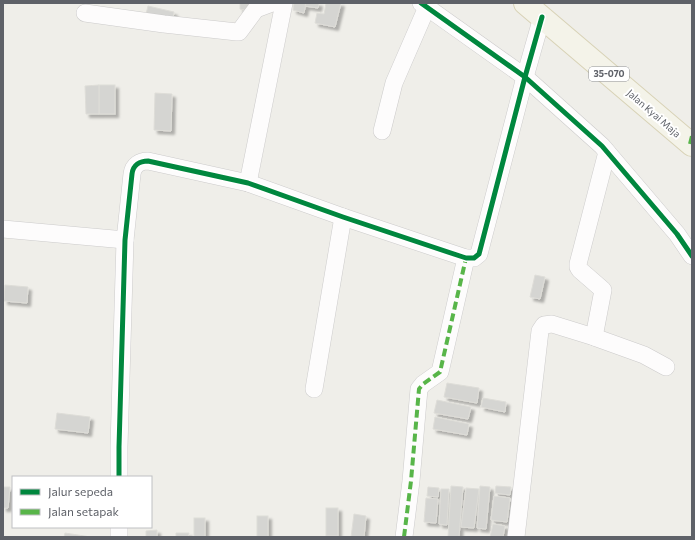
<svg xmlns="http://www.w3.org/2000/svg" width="695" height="540" viewBox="0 0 695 540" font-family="Commissioner,sans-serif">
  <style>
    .building { fill: #d5d5d2; stroke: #deddd8; filter: url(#shadow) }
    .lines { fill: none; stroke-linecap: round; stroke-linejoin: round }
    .minor-casing { stroke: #cccbcb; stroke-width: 18 }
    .major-casing { stroke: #d8d2b6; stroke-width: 24 }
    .minor { stroke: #fdfcfc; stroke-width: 17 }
    .major { stroke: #f4f3e9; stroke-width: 22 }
    .quiet { stroke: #58b549; stroke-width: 4; stroke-dasharray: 8 4; stroke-linecap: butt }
    .cycleway-casing { stroke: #fff; stroke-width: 8 }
    .cycleway { stroke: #00873e; stroke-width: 5 }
    .labels { text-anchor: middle; stroke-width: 4; stroke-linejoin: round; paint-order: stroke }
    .shield { fill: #fff; stroke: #8e9095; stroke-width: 1 }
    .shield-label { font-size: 9px; font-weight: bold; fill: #5e6168 }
    .street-label { font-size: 10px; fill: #5e6168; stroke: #fff }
  </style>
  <defs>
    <filter id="shadow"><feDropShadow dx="3.5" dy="3.5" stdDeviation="1" flood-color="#0004"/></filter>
  </defs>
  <rect width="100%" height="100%" fill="#efeee9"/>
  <g class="building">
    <polygon points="240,3 252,3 250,11 240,9"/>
    <polygon points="294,3 306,3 304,13 293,10"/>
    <polygon points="306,3 319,3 318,8 305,6"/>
    <polygon points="326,3 341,3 335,27 315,23 317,13 324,14"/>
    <polygon points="148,6 174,12 172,24 145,18"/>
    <rect x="99" y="85" width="16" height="29"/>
    <polygon points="99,85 99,114 86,114 85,86"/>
    <polygon points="155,93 172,94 171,131 154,130"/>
    <polygon points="535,275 545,277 540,299 530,297"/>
    <polygon points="5,285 28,287 27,303 4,301"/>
    <polygon points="447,383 479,388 477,403 444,397"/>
    <polygon points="483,398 506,402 505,412 481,407"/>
    <polygon points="437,400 471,407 468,419 434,413"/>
    <polygon points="57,413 90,417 88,433 55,429"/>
    <polygon points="435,417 469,424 467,435 433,429"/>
    <polygon points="451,486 463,487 459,537 448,537"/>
    <polygon points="480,486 490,487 486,529 477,528"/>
    <polygon points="496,486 511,487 510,495 495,493"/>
    <polygon points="3,487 10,487 8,508 3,508"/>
    <polygon points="428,487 439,488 438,497 427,496"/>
    <polygon points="466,488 479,489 474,528 461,527"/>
    <polygon points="441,489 449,489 447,525 439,524"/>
    <polygon points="494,496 510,498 507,522 491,520"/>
    <polygon points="426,498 438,499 436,523 424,522"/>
    <rect x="326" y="508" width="12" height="28"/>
    <polygon points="354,514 366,516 364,537 351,537"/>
    <rect x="257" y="516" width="11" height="21"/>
    <rect x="194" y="518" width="11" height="19"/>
    <polygon points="493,524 505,526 503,537 490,537"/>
    <polygon points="157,530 157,537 146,537 146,531"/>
    <polygon points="65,533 91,537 64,537"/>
    <polygon points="176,533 189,533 188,537 176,537"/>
  </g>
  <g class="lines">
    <defs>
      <g id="minor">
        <polyline points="421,3 525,77 602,146 677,234 692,256"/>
        <polyline points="85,13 164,24 237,32 239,32 256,9 272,3"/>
        <polyline points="382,131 394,83 427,7"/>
        <polyline points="248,183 284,3"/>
        <polyline points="3,229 125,240"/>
        <polyline points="594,337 603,290 580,270 578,267 578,264 607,152"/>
        <polyline points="314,389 343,217"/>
        <path d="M119,477V447L125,240L132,174C133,165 140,161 148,161L248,183L343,217L466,258H474L479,254L525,77L542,17"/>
        <polyline points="119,537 119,527"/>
        <polyline points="404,537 411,481 419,389 423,384 440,372 466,258"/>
        <polyline points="516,537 540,331 544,325 552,324 594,337 644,355 666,367"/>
      </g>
      <polyline id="major" points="525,3 692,145"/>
    </defs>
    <use href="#minor" class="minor-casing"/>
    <use href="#major" class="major-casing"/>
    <use href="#minor" class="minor"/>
    <use href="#major" class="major"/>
    <g class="quiet">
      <polyline points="690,144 692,136"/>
      <polyline points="404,537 411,481 419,389 423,384 440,372 466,258"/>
    </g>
    <defs>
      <g id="cycleway">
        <polyline points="421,3 525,77 602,146 677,234 692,256"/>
        <path d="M119,477V447L125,240L132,174C133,165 140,161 148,161L248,183L343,217L466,258H474L479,254L525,77L542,17"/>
      </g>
    </defs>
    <use href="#cycleway" class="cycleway-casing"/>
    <use href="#cycleway" class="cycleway"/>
  </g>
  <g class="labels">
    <rect class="shield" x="589" y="67" width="40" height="14" rx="3"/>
    <g class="shield-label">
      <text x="609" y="77">35-070</text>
    </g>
    <g class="street-label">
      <text transform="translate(654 113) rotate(41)" y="4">Jalan Kyai Maja</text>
    </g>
  </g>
  <rect width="695" height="540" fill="none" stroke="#5e6168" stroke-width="8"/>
  <rect x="12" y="476" width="140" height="52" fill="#ffffff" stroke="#bfc0c3"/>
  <rect x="20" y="489" width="20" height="6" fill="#00873e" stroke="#bfc0c3"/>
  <text x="48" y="496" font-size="12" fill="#5e6168">Jalur sepeda</text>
  <rect x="20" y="509" width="20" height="6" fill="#58b549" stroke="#bfc0c3"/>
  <text x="48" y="516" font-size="12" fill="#5e6168">Jalan setapak</text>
</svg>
